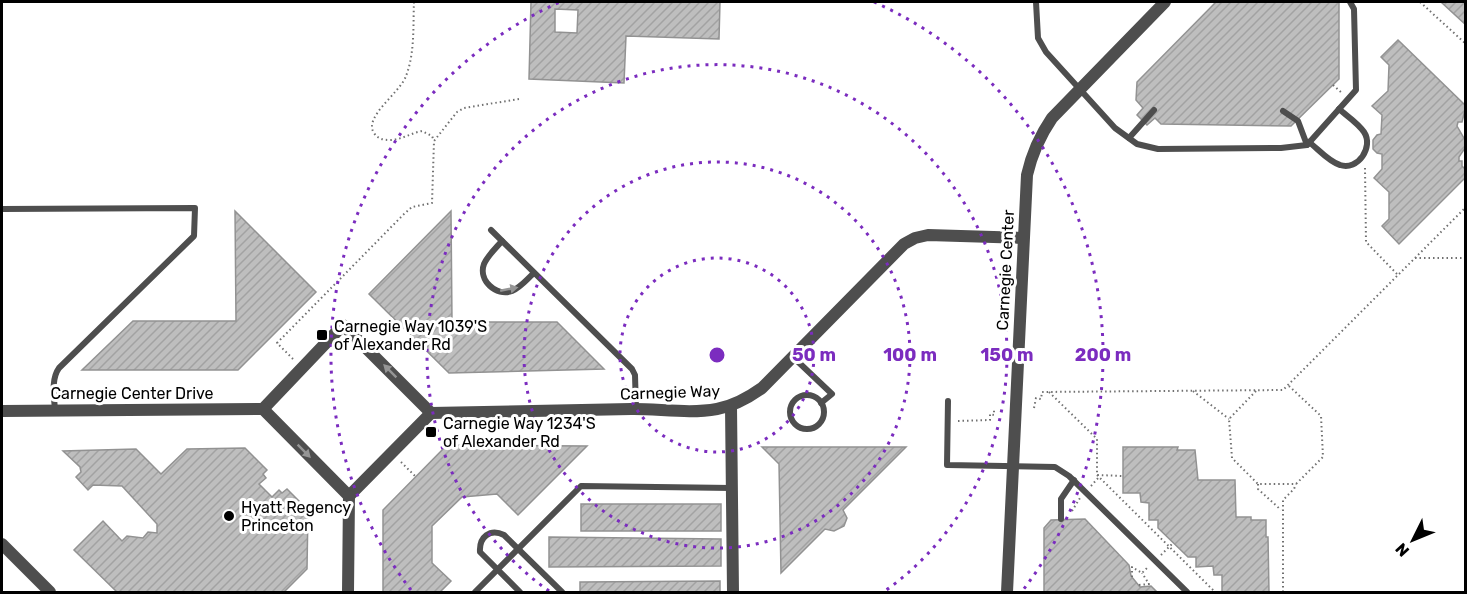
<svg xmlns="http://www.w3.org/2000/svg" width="1467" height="594" viewBox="0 0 1467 594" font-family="Rubik,sans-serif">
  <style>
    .building { fill: url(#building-hatch); stroke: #929292; stroke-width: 1.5; fill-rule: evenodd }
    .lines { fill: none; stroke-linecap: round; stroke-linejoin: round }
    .path { stroke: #707070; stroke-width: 2; stroke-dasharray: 1.5 3; stroke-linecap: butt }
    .lane { stroke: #4e4e4e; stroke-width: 6 }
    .street { stroke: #4e4e4e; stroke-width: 12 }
    .oneway { fill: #959595 }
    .ring { fill: none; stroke: #7b2cbf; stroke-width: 3; stroke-dasharray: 3 6 }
    .poi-dot { fill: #000; stroke: #fff; stroke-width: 2 }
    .labels { text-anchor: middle; stroke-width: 6; stroke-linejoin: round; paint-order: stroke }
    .street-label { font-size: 16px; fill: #000; stroke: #fff }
    .poi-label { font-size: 16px; fill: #000; stroke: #fff; text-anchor: start }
    .centre { fill: #7b2cbf; stroke: #fff; stroke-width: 3 }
    .ring-label { font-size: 18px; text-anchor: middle; font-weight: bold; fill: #7b2cbf; stroke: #fff; stroke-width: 6; stroke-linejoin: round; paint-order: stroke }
  </style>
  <defs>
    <pattern id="building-hatch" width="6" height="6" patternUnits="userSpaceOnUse" patternTransform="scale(1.5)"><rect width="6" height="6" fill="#bebebe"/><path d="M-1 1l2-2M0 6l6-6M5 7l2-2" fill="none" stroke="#a2a2a2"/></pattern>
  </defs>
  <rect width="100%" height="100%" fill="#fff"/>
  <g class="building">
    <path d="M531,2H720L719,39L626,36L624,83L529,79ZM555,9L578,10L577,33L555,32Z"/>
    <polygon points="1216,2 1339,2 1339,79 1291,126 1161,124 1155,118 1147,125 1137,115 1143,108 1136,100 1137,82"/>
    <polygon points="1441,2 1466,2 1466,25"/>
    <polygon points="1398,40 1466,106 1462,122 1458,122 1457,126 1465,140 1465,148 1459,157 1459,161 1462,161 1462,166 1466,170 1466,177 1399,244 1382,226 1389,219 1389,192 1374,178 1382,169 1382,154 1377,153 1373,149 1373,140 1377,135 1381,134 1382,115 1372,106 1388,91 1389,65 1381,57"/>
    <polygon points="235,211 316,292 238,370 82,370 133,321 236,321"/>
    <polygon points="451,211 452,322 557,322 604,369 449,373 369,294"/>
    <polygon points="447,445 587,446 518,515 497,494 462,497 432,526 432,563 451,581 440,592 383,592 383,510"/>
    <polygon points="762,447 906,447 843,510 847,518 844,526 834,531 825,529 781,573 779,464"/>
    <polygon points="1123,447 1178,447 1177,450 1195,450 1198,480 1235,480 1236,517 1251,517 1251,520 1266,520 1266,537 1268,537 1269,592 1222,592 1222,575 1214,575 1213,566 1196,567 1196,557 1188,557 1158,528 1158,520 1149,520 1149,503 1141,502 1140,493 1123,493"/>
    <polygon points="245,448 267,470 263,474 266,478 259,484 272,497 279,490 282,493 287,489 308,510 307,569 284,592 117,592 74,550 103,521 122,541 127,536 143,538 148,532 157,533 157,524 122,486 93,485 88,490 76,477 81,472 80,467 63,451 136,449 161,474 187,449"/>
    <rect x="581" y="504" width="140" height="27"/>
    <polygon points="1085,519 1129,565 1131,576 1140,587 1151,586 1157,592 1044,592 1044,528 1051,520"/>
    <polygon points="549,537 721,539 721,566 549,567"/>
    <polygon points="720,581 720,592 580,592 580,582"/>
  </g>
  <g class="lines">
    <g class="path">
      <path d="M414,2C413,25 415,53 406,76C400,93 363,117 374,133C378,139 383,140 390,140C401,140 411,133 422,131L432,136L434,141"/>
      <polyline points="1420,2 1466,44"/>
      <polyline points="1333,85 1342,93"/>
      <polyline points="1365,168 1366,242 1398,275"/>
      <polyline points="1415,258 1466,258"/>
      <polyline points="293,359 277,343 403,215 412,207 432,203 434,141 457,112 464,108 519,99"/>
      <polyline points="1193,391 1229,419"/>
      <polyline points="1256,391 1229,419 1232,458 1258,484 1296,484 1323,457 1321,416 1289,386"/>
      <polyline points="1049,392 1097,439 1097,475 1123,476"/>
      <polyline points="1034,408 1036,398 1041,399 1042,392 1283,390 1466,207"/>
      <polyline points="958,421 990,420 990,414 994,415 994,409"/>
      <polyline points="401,462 416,477"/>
      <polyline points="1097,475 1215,592"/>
      <polyline points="1258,484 1258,489 1281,510"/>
      <polyline points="1091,486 1099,477"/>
      <polyline points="1072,511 1080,498"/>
      <polyline points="1161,555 1173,543"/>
      <polyline points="1132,577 1132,567 1142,573 1148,567"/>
      <polyline points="1139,585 1149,584 1142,573"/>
      <polyline points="1283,592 1283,500 1294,489 1296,484"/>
    </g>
    <g class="lane">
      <polyline points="1036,2 1038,38 1046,52 1115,128 1137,144 1158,149 1281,148 1307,145 1356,90 1354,9 1350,2"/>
      <polyline points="1283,111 1298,121 1307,145"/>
      <polyline points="1129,138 1154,110"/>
      <path d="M1309,142C1318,149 1329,162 1340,165C1358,171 1374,147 1364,132C1358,123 1347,116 1339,109"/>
      <path d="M2,209L195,208L194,236L59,368C51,379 54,396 55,410"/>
      <polyline points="491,230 632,369 635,375 636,409"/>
      <path d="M502,241C496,248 488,255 484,264C478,280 496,297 512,291C521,287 527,279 534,273"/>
      <polyline points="793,357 832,394 821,403"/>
      <circle cx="807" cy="412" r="17"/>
      <polyline points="948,401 947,465 1055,467 1069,476 1187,592"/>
      <polyline points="1061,519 1061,499 1074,480"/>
      <polyline points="475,592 581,486 732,488"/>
      <path d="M520,592L480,552C479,537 490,528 504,535L562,592"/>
    </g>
    <g class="street">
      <polyline points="731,406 733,592"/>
      <polyline points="263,409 343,325 431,413"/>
      <polyline points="2,411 263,409 349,496 431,413"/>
      <path d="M431,413C498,412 566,410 634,409C661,409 690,414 717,409C734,406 748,398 762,388L904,244L915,238L928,235L1023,238"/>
      <polyline points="2,544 50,592"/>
      <polyline points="348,592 349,496"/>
      <path d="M1007,592L1027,175C1032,153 1039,137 1052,118L1165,2"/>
    </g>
  </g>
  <defs><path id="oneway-solid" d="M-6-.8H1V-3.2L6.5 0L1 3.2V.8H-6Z" transform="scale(1.5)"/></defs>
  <g class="oneway">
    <use href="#oneway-solid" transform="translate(509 289) rotate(-11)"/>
    <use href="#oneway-solid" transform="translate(390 371) rotate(-135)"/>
    <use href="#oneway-solid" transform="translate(304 451) rotate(45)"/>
  </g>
  <g class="ring">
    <circle cx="717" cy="355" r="97"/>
    <circle cx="717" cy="355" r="193"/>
    <path d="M549 591A290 290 0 1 1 885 591"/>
    <path d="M411 590A386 386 0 0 1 560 2M874 2A386 386 0 0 1 1023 590"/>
  </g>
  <g class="poi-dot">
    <rect x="316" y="329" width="12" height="12" rx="3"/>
    <rect x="425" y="426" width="12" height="12" rx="3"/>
    <circle cx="229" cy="516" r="6"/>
  </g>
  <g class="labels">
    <g class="street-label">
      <text transform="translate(1005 270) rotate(-87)" y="6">Carnegie Center</text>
      <text transform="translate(670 392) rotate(-2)" y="6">Carnegie Way</text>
      <text x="132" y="399">Carnegie Center Drive</text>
    </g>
    <g class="poi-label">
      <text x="334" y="332">Carnegie Way 1039'S<tspan x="334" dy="18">of Alexander Rd</tspan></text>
      <text x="443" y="429">Carnegie Way 1234'S<tspan x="443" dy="18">of Alexander Rd</tspan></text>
      <text x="241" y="513">Hyatt Regency<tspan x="241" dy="18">Princeton</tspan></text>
    </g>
  </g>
  <circle cx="717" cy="355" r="9" class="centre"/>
  <g class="ring-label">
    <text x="814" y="361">50 m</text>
    <text x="910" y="361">100 m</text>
    <text x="1007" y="361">150 m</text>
    <text x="1103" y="361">200 m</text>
  </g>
  <rect width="1467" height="594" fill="none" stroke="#000000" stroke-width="6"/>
  <g transform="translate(1413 540) rotate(227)" stroke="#ffffff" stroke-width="4.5" paint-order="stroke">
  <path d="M0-4.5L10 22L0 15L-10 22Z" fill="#000000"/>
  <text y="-9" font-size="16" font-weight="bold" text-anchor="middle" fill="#000000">N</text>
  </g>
</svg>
